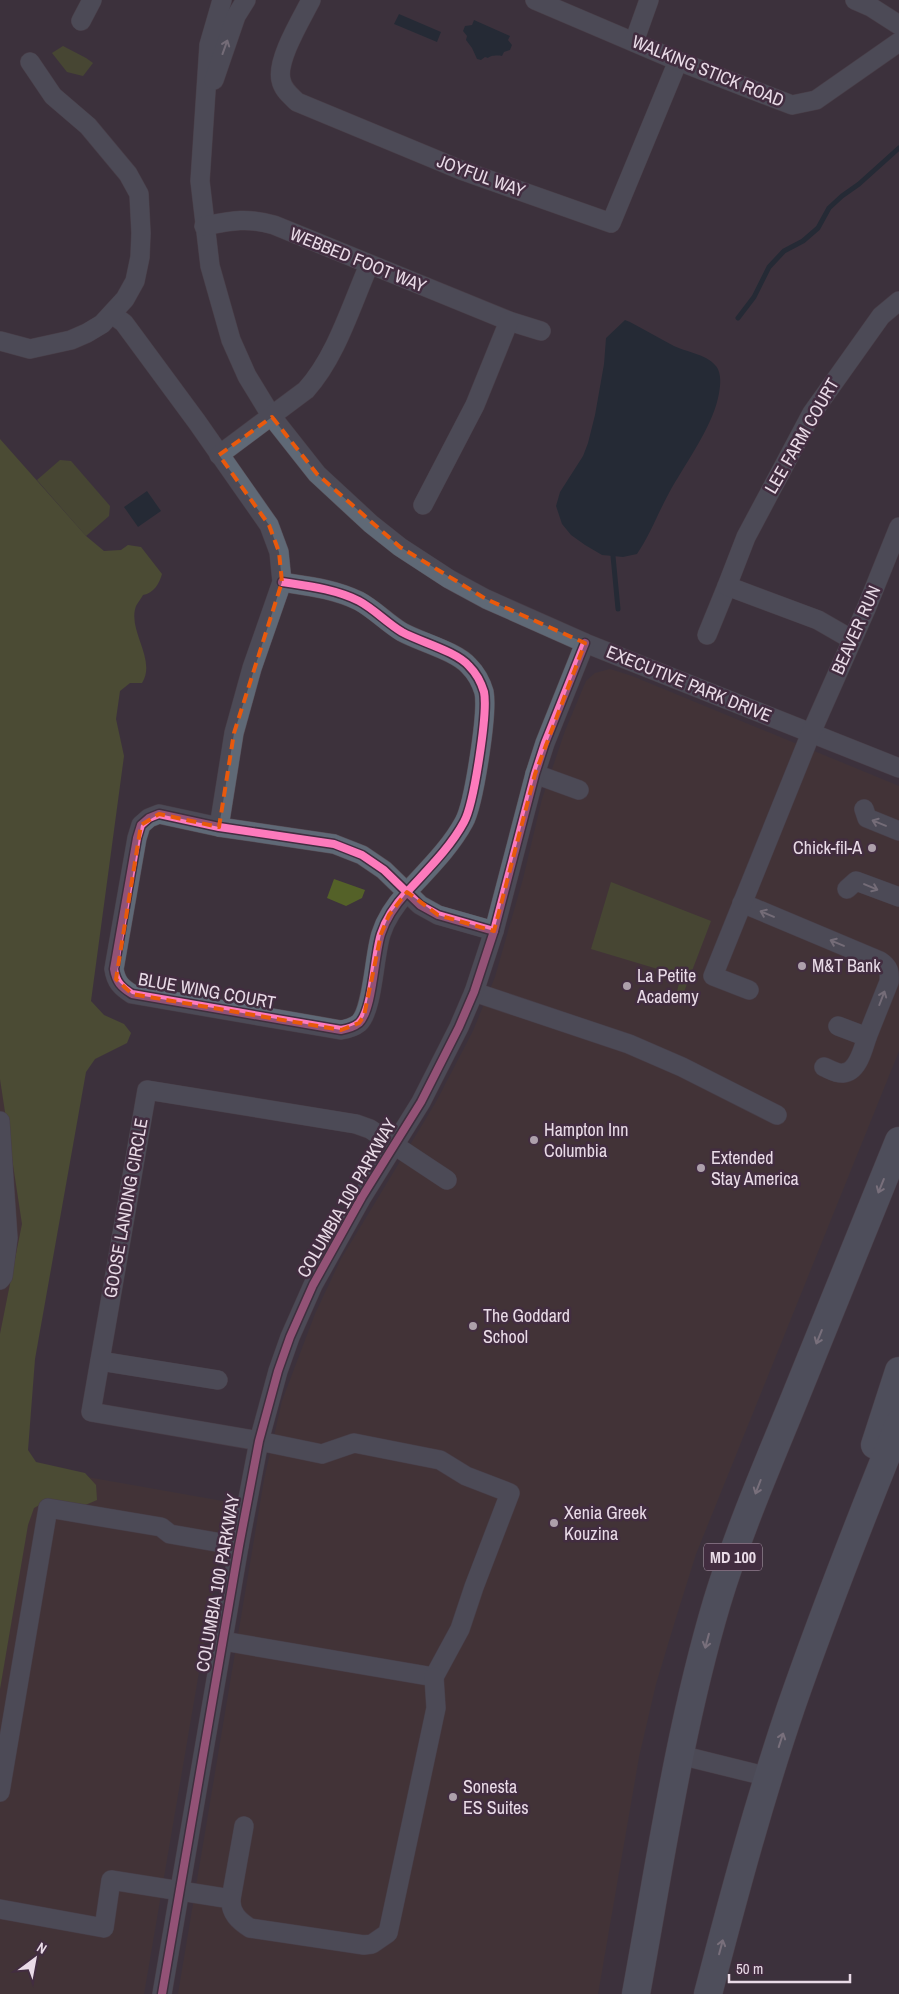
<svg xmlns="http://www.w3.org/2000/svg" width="899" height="1994" viewBox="0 0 899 1994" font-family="'Archivo Narrow',sans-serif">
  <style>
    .commercial { fill: #493732 }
    .green { fill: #546128 }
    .forest { fill: #5d6b2a }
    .water { fill: #0a222e }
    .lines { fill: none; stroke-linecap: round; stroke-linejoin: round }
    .stream { stroke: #0a222e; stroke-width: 5 }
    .minor-casing { stroke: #584e57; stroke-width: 20 }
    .highway-casing { stroke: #584e57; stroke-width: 29 }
    .minor { stroke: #5f6976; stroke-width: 19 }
    .highway { stroke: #657180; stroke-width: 28 }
    .cycleway-casing { stroke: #422d40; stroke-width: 11 }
    .cycleway { stroke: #fd7abc; stroke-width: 8 }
    .oneway { stroke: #b9b3bf }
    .oneway2 { stroke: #c1bbc8 }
    .marked { fill: none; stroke: #e8590c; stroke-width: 4; stroke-dasharray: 10 6; stroke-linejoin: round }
    .poi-dot { fill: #ada0ab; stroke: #422d40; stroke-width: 2 }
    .labels { text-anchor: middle; stroke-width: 5; stroke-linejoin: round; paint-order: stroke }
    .shield { fill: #422d40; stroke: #b7a7b5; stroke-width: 1 }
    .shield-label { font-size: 16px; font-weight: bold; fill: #e9dbe7 }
    .street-label { font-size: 18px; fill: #e9dbe7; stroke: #422d40 }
    .poi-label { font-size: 18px; fill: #e9dbe7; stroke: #422d40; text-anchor: start }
  </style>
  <rect width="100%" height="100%" fill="#3d323c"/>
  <g class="commercial">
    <polygon points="610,669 632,676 899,786 899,1051 696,1554 675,1621 656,1684 639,1757 598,1994 178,1994 264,1480 282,1401 315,1314 341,1259 436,1102 473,1031 495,977 523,879 542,799 565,731 586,681 595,673"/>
    <polygon points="0,1040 48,1180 8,1463 228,1502 144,1994 0,1994"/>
  </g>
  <g class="green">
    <polygon points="63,46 86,58 93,63 83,76 67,72 52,53"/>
    <polygon points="60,460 71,461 110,506 109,516 86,536 37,480"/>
    <polygon points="334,879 365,890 362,898 346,906 327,898"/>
    <polygon points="611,882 711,921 682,997 676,995 681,976 591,949"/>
  </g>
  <path class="forest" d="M0,439L86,536L104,551L121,550L128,545L141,547L162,574C159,584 154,593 143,595C141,599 138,602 136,606C127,631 157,659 142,683H130L120,691L116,719L124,756L91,1001L104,1015L124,1024L131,1033L127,1043L95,1059L86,1072L35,1359L28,1450L36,1462L85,1473L96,1485L97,1500L83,1506L45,1502L34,1508L28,1525L0,1689V1334L22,1224L0,1079Z"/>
  <g class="water">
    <polygon points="399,14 441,32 437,42 394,24"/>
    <path d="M474,20L510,36L508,40L512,45L510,50L504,52L502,56C499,55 490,55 488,58L485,57L481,60L477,59L472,48L466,40L467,36L463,31L465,26L472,25Z"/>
    <path d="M625,320L630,322C645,330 659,338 674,346C686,352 706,354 715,365C723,373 720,389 718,398C712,427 684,466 669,493C658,513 650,535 637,554L623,557L602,555L585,545L571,535L562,524L556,506L560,492L583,456L588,443L595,415L604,364L606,338Z"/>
    <polygon points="147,491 161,511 138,527 124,507"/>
  </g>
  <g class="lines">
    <g class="stream">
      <polyline points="738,318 754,297 769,267 784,251 803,241 818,228 829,208 842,196 859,184 899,148"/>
      <polyline points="613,556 618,609"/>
    </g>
    <defs>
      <g id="minor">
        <polyline points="222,0 209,45 200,181 210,266 231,340 247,376 272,417 317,474 371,524 400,547 449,579 486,599 585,643 899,768"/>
        <path d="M311,0C302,18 276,60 281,80C283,90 290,95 297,102L461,170L611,223L678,61"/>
        <polyline points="535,0 678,61 792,105 816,100 899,42"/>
        <polyline points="855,0 871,7 899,25"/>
        <polyline points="81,21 92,0"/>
        <polyline points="634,42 649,0"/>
        <polyline points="214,80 236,16 246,0"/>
        <path d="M204,226C230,221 247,217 274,225L509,321L541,331"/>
        <polyline points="112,314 124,323 197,422 269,525 279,552 282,582 252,668 234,733 219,827"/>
        <polyline points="0,341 30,349 71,340 87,333 102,324 125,299 135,281 140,257 141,233 139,194 128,174 88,126 53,96 30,62"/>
        <path d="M219,455L306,390C336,357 351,306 369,265"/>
        <polyline points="423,505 475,405 509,321"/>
        <path d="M282,582C308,586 335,589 359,601C374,609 387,623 402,632C420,642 456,651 469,666C476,673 481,682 484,692C488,712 474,804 464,822C450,848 427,870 407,892C396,904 386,918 381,934C374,955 373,1010 359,1023C354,1027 347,1029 341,1030L132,994C121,987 116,982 114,969L137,838L141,825L149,818L159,814L219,827L334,844L362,855L384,870L420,905L438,915L494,931"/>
        <polyline points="707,635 727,586"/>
        <polyline points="851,639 818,620 727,586 746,537 812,413 881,316 899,301"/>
        <polyline points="535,774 579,790"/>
        <polyline points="864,809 867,818 899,831"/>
        <polyline points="847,889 856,881 899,897"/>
        <path d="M742,903L880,961C889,967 890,972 889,982L867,1037"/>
        <polyline points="749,990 713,976 811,733 866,609 899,527"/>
        <polyline points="474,992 629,1044 682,1067 777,1115"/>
        <path d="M824,1067C829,1069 837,1074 843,1073C858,1072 863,1049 867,1037L838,1026"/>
        <polyline points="0,1121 8,1238 3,1276 0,1280"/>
        <polyline points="100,1361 218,1380"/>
        <polyline points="223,1641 434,1677 460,1629 474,1587 510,1493 466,1476 440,1460 354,1443 322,1454 259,1441 91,1412 147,1090 356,1124 370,1129 447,1180"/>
        <polyline points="680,1755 769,1777"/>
        <polyline points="0,1792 48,1508 161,1527 170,1534 239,1546"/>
        <polyline points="231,1899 244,1826"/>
        <path d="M0,1909L104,1928L111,1880L231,1899C230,1913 239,1921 250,1928L364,1945L372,1944L388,1933L436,1708L434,1677"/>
        <polyline points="162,1994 239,1546 259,1441 278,1371 290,1337 313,1285 362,1197 421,1102 459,1027 474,992 494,931 535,774 545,743 585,643"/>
      </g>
      <g id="highway">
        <polyline points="875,1445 899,1371"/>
        <path d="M636,1994C660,1863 679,1730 717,1602C738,1533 767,1466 794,1400C829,1314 864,1227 899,1141"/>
        <path d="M708,1994C733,1898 759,1801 791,1707C824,1612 861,1518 899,1424"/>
      </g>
    </defs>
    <use href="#minor" class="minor-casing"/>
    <use href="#highway" class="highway-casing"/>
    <use href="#minor" class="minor"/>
    <use href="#highway" class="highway"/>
    <defs>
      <g id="cycleway">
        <path d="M282,582C308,586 335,589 359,601C374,609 387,623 402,632C420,642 456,651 469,666C476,673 481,682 484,692C488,712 474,804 464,822C450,848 427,870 407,892C396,904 386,918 381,934C374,955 373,1010 359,1023C354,1027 347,1029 341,1030L132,994C121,987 116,982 114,969L137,838L141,825L149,818L159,814L219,827L334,844L362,855L384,870L420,905L438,915L494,931"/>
        <polyline points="162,1994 239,1546 259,1441 278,1371 290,1337 313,1285 362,1197 421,1102 459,1027 474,992 494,931 535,774 545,743 585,643"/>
      </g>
    </defs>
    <use href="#cycleway" class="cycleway-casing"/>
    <use href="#cycleway" class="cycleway"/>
  </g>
  <defs><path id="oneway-shaft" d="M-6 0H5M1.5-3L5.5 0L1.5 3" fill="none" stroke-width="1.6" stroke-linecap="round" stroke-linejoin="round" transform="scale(1.25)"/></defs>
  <g class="oneway">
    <use href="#oneway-shaft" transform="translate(225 47) rotate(-70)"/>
    <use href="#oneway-shaft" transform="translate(879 823) rotate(-158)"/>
    <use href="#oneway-shaft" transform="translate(871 887) rotate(23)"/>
    <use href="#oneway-shaft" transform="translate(767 914) rotate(-157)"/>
    <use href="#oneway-shaft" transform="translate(837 943) rotate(-157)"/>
    <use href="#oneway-shaft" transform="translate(882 998) rotate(-69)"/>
  </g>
  <g class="oneway2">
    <use href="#oneway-shaft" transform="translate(881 1186) rotate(112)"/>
    <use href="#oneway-shaft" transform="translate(819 1337) rotate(112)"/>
    <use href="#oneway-shaft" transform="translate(758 1487) rotate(111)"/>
    <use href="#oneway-shaft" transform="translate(707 1641) rotate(105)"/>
    <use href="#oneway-shaft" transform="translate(781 1740) rotate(-72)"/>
    <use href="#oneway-shaft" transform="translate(721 1947) rotate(-75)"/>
  </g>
  <path d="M0 0H899V1994H0ZM272,417L317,474L400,547L486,599L585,643L535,774L494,931L438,915L407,892L389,915L381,934L364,1016L359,1023L341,1030L132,994L116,979L141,825L159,814L219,827L234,733L282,582L279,552L269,525L219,455Z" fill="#3d323c" fill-opacity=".55" fill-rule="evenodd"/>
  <path class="marked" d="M272,417L317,474L400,547L486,599L585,643L535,774L494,931L438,915L407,892L389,915L381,934L364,1016L359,1023L341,1030L132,994L116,979L141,825L159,814L219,827L234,733L282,582L279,552L269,525L219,455Z"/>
  <g class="poi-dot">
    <circle cx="872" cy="848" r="5"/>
    <circle cx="802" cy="966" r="5"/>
    <circle cx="627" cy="986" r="5"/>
    <circle cx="534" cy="1140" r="5"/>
    <circle cx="701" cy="1168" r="5"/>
    <circle cx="473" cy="1326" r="5"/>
    <circle cx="554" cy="1523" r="5"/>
    <circle cx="453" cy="1797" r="5"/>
  </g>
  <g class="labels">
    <rect class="shield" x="704" y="1543.5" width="58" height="27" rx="4"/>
    <g class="shield-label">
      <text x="733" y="1563">MD 100</text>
    </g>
    <g class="street-label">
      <text transform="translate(708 71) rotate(22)" y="6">WALKING STICK ROAD</text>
      <text transform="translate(481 176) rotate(20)" y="6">JOYFUL WAY</text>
      <text transform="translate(358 260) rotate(22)" y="6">WEBBED FOOT WAY</text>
      <text transform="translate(802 436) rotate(-60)" y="6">LEE FARM COURT</text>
      <text transform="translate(856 630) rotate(-66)" y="6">BEAVER RUN</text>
      <text transform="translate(689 684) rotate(22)" y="6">EXECUTIVE PARK DRIVE</text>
      <text transform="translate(207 991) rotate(10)" y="6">BLUE WING COURT</text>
      <text transform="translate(347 1198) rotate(-60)" y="6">COLUMBIA 100 PARKWAY</text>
      <text transform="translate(126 1208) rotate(-80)" y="6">GOOSE LANDING CIRCLE</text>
      <text transform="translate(218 1583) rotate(-80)" y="6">COLUMBIA 100 PARKWAY</text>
    </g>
    <g class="poi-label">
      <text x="862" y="854" text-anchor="end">Chick-fil-A</text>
      <text x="812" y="972">M&amp;T Bank</text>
      <text x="637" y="982">La Petite<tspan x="637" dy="21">Academy</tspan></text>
      <text x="544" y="1136">Hampton Inn<tspan x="544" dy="21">Columbia</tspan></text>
      <text x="711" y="1164">Extended<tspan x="711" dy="21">Stay America</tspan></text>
      <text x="483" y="1322">The Goddard<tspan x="483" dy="21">School</tspan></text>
      <text x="564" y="1519">Xenia Greek<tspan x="564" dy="21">Kouzina</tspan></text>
      <text x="463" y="1793">Sonesta<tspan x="463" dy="21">ES Suites</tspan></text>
    </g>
  </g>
  <g transform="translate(35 1959) rotate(32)" stroke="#422d40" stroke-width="4" paint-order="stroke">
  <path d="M0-4L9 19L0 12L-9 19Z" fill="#e9dbe7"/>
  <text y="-8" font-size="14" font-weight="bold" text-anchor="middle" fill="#e9dbe7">N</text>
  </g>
  <path d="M729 1974v8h121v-8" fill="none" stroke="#e9dbe7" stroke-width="2.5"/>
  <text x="736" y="1974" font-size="15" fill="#e9dbe7" stroke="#422d40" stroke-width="4" paint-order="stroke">50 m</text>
</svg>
